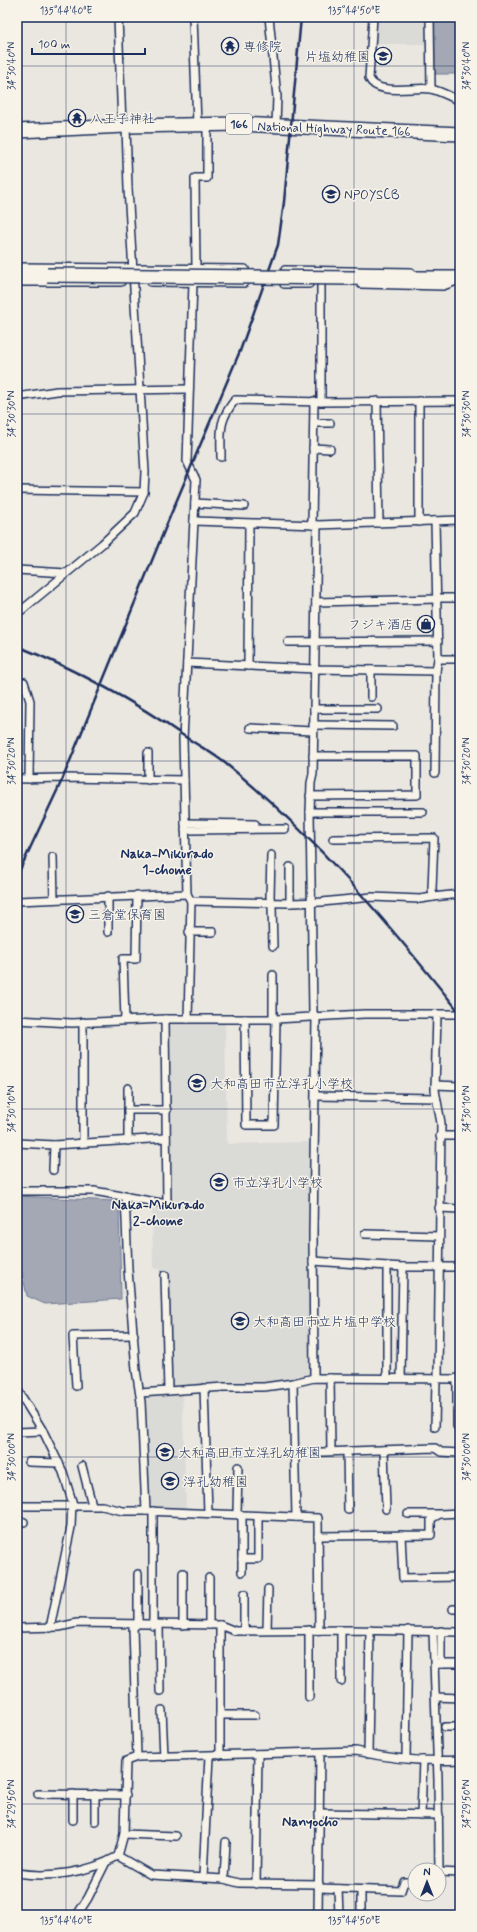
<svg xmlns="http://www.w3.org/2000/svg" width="477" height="1932" viewBox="0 0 477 1932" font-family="Mynerve,'Klee One',sans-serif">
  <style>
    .built { fill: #dadad6 }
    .water { fill: #a3a8b4; stroke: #6d7892 }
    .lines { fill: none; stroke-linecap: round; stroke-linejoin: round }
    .street-casing { stroke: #1b2f5e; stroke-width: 10 }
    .highway-casing { stroke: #1b2f5e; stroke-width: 16 }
    .street { stroke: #f7f3e8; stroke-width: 7 }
    .highway { stroke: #f7f3e8; stroke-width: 13 }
    .rail { stroke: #1b2f5e; stroke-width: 2.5 }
    .highway-bridge-casing { stroke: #1b2f5e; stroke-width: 16; stroke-linecap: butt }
    .highway-bridge { stroke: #f7f3e8; stroke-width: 13 }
    .ticks { fill: none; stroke: #1b2f5e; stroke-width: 1; stroke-opacity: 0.45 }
    .labels { text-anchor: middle; stroke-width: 3; stroke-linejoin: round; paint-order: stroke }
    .shield { fill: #f7f3e8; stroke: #5d6a87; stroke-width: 1 }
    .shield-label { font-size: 12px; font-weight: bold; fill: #1b2f5e }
    .poi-label { font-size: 13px; fill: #1b2f5e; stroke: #f7f3e8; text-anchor: start }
    .street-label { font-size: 13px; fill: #1b2f5e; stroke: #f7f3e8 }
    .neighbourhood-label { font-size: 14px; font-weight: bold; fill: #1b2f5e; stroke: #f7f3e8 }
    .neatline { fill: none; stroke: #1b2f5e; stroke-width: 1.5 }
    .ticks-label { font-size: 10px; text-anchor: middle; fill: #1b2f5e }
  </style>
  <rect width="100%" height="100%" fill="#eae7e0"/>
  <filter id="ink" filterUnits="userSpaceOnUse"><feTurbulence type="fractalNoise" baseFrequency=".025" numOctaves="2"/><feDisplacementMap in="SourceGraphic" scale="8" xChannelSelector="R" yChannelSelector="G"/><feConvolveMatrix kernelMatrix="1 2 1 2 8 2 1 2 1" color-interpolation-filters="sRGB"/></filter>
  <g filter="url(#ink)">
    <g class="built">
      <polygon points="377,17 426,17 426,44 376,44"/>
      <polygon points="170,1021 225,1021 227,1144 311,1142 312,1371 309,1375 301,1377 298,1375 292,1380 262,1385 206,1385 171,1387 167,1271 153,1268 152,1206 170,1208 168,1023"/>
      <polygon points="182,1393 186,1508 151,1508 149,1507 143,1396"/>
    </g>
    <g class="water">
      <polygon points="433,17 460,17 460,74 434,74"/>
      <polygon points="17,1196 114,1201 119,1206 121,1299 45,1304 27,1296 17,1249"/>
    </g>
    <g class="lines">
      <defs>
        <g id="street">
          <polyline points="118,17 122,126"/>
          <polyline points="193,17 197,124"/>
          <polyline points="269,17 277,97 276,125"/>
          <path d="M373,17L369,78C377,97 415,86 431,89C440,91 451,97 460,101"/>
          <polyline points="430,17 431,89"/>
          <polyline points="17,267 245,269 244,283 151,282"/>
          <polyline points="196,269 195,178 207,178 207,124"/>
          <polyline points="17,282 121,282"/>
          <polyline points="309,284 284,284 285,270 411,272"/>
          <polyline points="321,284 321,402"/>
          <polyline points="361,284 443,286 454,282"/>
          <polyline points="17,397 57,391 189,389"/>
          <polyline points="377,401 379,523"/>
          <polyline points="419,401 419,522"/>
          <polyline points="314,423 330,423"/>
          <polyline points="313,448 330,449"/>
          <path d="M221,457C221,432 218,421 235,400L321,402L460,401"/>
          <polyline points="17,490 144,492"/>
          <polyline points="195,503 244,506"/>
          <polyline points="194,521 317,525 460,520"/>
          <polyline points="435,521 438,659 436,671 435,773"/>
          <polyline points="312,525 314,401"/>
          <polyline points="17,570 66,573"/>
          <polyline points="437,598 460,598"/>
          <polyline points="316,602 437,599"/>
          <polyline points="17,614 102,544 135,513 144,492 145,472 128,188 126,126"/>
          <polyline points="288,642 438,641"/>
          <polyline points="438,659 460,659"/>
          <polyline points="187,663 315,669 436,671"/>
          <polyline points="248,666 249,524"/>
          <polyline points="371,670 371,697"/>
          <polyline points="17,682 24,682 30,701 29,779"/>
          <polyline points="314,709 378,709"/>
          <polyline points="313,725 393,726"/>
          <polyline points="250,728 313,731"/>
          <polyline points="17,779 63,778 184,780"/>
          <polyline points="148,780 148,753"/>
          <polyline points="310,796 417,795 417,756 313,756"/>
          <polyline points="310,812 423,812"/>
          <polyline points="185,823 255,824"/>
          <polyline points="185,830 285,829"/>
          <polyline points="333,839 434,838 432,889 433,897 460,894"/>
          <polyline points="271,855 270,897 272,906 273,946"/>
          <polyline points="53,857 54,899"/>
          <polyline points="108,896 108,932"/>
          <polyline points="17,901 187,894"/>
          <polyline points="191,901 290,903 322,902 372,897 420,899 433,897"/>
          <polyline points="290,903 290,867"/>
          <polyline points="189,932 213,932"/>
          <polyline points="273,975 273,1019"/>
          <polyline points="188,1019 191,901 187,894 183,739 196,480 187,461 193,283"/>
          <polyline points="245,1019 246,1125 274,1125 276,1019"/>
          <polyline points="17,1020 72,1023 165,1019 276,1019 364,1014 460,1014"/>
          <polyline points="125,1020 123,959 136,959 137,895"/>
          <polyline points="83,1022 83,1143"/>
          <polyline points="435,1085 460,1086"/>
          <polyline points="128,1088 128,1141"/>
          <polyline points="316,1096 436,1098"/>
          <polyline points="128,1110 167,1110"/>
          <polyline points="440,1136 460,1136"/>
          <polyline points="17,1143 54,1145 166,1138"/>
          <polyline points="53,1170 54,1145"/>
          <polyline points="17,1191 94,1191 167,1204 165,1019"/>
          <polyline points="125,1195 128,1270 136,1370 141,1402 146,1511 318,1518 319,1630"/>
          <polyline points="439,1208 460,1209"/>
          <polyline points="365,1234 439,1236"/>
          <polyline points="313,1261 403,1267 460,1267"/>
          <polyline points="165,1275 168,1391"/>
          <polyline points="314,1378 313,1233 316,1017 313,1013 310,812 311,783 313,774 317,525"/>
          <polyline points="330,1378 331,1451"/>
          <polyline points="387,1378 387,1266"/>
          <polyline points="401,1378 403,1267"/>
          <polyline points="76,1386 73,1336 134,1335"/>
          <polyline points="204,1388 208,1513"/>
          <polyline points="17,1389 43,1431 63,1472 72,1501 71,1527 50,1628"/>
          <polyline points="140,1393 224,1387 264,1387 293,1383"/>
          <polyline points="457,1426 457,1378"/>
          <polyline points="435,1427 436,1380 438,1378 441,1123 435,1090 437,1014"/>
          <polyline points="17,1432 43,1431"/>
          <polyline points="384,1450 386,1509"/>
          <polyline points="347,1451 348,1510"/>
          <polyline points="295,1453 435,1448 441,1452 460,1453"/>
          <polyline points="29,1462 59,1463"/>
          <polyline points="82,1466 92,1505"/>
          <polyline points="238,1467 237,1513 242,1518 242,1572"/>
          <polyline points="17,1506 102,1506 123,1511 146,1511"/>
          <polyline points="153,1511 153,1626"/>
          <polyline points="408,1514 438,1514"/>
          <polyline points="296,1517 293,1383 314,1378 460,1379"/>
          <polyline points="17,1522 24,1522"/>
          <polyline points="401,1535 403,1578 460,1577"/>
          <polyline points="318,1536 431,1535 431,1519 440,1514 460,1513"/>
          <polyline points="242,1559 258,1559 258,1516"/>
          <polyline points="209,1578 209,1625"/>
          <polyline points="244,1594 244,1631"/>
          <polyline points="453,1609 460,1609"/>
          <polyline points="159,1625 160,1691"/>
          <polyline points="183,1625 183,1573"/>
          <polyline points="220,1625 220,1755"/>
          <polyline points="17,1628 59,1627 77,1623 220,1625 235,1631 349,1630 460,1632"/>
          <polyline points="267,1630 268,1589"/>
          <polyline points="341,1630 341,1681"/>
          <polyline points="433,1631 438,1780 439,1874"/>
          <polyline points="441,1631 441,1664"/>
          <polyline points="438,1664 460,1664"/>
          <polyline points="309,1697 309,1630"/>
          <polyline points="435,1697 460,1698"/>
          <polyline points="162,1710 164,1757"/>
          <polyline points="220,1715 255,1715"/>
          <polyline points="445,1727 460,1727"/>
          <polyline points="368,1754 370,1630"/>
          <polyline points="137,1757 133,1628 138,1623 138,1574"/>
          <polyline points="406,1758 408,1630"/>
          <polyline points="38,1794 126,1795"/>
          <polyline points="73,1794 73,1820"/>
          <polyline points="95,1794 95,1821"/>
          <polyline points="319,1813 439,1815"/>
          <polyline points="421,1815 423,1760"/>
          <polyline points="124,1834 176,1836"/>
          <polyline points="118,1856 151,1875 224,1879 239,1883 319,1884"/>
          <polyline points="439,1872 460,1873"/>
          <path d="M17,1873C50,1878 88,1873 118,1856L124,1834L126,1761L137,1757L356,1751C390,1759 425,1762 460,1760"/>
          <polyline points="203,1877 209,1756"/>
          <polyline points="224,1879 226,1842"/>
          <polyline points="256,1884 258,1754"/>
          <polyline points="319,1888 401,1891 404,1882 415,1882"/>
          <polyline points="338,1889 339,1915"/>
          <polyline points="361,1890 361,1915"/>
          <polyline points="77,1915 88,1898 105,1864"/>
          <polyline points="318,1915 320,1753"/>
        </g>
        <g id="highway">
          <polyline points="17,131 126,126 240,124 460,134"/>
          <polyline points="17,275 47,275"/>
          <polyline points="355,278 460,278"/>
        </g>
      </defs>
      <use href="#street" class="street-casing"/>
      <use href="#highway" class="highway-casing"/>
      <use href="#street" class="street"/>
      <use href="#highway" class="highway"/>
      <g class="rail">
        <path d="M17,646C77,670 134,701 187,738C199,746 213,753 225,763C315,835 388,923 460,1013"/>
        <polyline points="17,876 63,778 171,514 240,351 278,245 284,202 301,17"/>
      </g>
      <defs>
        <polyline id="highway-bridge" points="47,275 355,278"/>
      </defs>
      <use href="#highway-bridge" class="highway-bridge-casing"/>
      <use href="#highway-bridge" class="highway-bridge"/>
    </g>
  </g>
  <path class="ticks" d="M66,17V1915M354,17V1915M17,66H460M17,414H460M17,761H460M17,1109H460M17,1457H460M17,1804H460"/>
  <defs>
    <symbol id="temple-ring" viewBox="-11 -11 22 22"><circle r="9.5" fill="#f7f3e8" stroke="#1b2f5e" stroke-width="1.5"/><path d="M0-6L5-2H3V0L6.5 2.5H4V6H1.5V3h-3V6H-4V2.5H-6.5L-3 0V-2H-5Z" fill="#1b2f5e"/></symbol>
    <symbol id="school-ring" viewBox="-11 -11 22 22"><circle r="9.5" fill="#f7f3e8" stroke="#1b2f5e" stroke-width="1.5"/><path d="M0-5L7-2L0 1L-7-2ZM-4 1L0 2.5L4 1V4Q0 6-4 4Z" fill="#1b2f5e"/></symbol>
    <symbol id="shop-ring" viewBox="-11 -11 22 22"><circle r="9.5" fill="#f7f3e8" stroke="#1b2f5e" stroke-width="1.5"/><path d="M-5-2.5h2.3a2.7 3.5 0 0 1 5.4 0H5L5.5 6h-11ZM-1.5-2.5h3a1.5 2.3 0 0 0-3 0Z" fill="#1b2f5e"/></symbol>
  </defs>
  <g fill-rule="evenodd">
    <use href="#temple-ring" x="220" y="36" width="20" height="20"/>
    <use href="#school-ring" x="373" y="46" width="20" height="20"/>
    <use href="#temple-ring" x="67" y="108" width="20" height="20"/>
    <use href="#school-ring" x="321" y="184" width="20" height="20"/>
    <use href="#shop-ring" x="416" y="614" width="20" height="20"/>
    <use href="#school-ring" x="65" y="904" width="20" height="20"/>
    <use href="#school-ring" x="187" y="1073" width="20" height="20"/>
    <use href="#school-ring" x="209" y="1172" width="20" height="20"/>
    <use href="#school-ring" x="230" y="1311" width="20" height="20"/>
    <use href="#school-ring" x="155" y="1442" width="20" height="20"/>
    <use href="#school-ring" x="160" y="1471" width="20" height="20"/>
  </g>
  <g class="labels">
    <rect class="shield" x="226" y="114" width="26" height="20" rx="3"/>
    <g class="shield-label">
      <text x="239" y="128">166</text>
    </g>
    <g class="poi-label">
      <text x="243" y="51">専修院</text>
      <text x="370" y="61" text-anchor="end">片塩幼稚園</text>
      <text x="90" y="123">八王子神社</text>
      <text x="344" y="199">NPOYSCB</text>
      <text x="413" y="629" text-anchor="end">フジキ酒店</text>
      <text x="88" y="919">三倉堂保育園</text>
      <text x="210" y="1088">大和高田市立浮孔小学校</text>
      <text x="232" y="1187">市立浮孔小学校</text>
      <text x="253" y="1326">大和高田市立片塩中学校</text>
      <text x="178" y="1457">大和高田市立浮孔幼稚園</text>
      <text x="183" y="1486">浮孔幼稚園</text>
    </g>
    <g class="street-label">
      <text transform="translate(334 128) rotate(2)" y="5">National Highway Route 166</text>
    </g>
    <g class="neighbourhood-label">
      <text x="167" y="858">Naka-Mikurado<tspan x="167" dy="16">1-chome</tspan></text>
      <text x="158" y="1209">Naka-Mikurado<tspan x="158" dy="16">2-chome</tspan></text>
      <text x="310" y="1826">Nanyocho</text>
    </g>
  </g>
  <rect width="477" height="1932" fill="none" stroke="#f7f3e8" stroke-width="44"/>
  <g transform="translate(427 1882)"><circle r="19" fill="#f7f3e8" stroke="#9fa5b1"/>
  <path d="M0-3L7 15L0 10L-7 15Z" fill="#1b2f5e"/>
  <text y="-6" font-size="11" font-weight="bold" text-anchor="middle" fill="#1b2f5e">N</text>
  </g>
  <path d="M32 48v6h113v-6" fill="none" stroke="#1b2f5e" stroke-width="2"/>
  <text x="38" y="48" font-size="12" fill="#1b2f5e" stroke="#f7f3e8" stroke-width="3" paint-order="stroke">100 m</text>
  <rect x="22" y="22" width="433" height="1888" class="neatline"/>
  <g class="ticks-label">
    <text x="66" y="14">135°44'40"E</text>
    <text x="354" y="14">135°44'50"E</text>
    <text transform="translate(11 66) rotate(-90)" y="4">34°30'40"N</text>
    <text transform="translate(466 66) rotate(-90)" y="4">34°30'40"N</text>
    <text transform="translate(11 414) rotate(-90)" y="4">34°30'30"N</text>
    <text transform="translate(466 414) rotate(-90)" y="4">34°30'30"N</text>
    <text transform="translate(11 761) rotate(-90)" y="4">34°30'20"N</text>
    <text transform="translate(466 761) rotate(-90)" y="4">34°30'20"N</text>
    <text transform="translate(11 1109) rotate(-90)" y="4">34°30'10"N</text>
    <text transform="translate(466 1109) rotate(-90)" y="4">34°30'10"N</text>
    <text transform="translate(11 1457) rotate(-90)" y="4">34°30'00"N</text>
    <text transform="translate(466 1457) rotate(-90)" y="4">34°30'00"N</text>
    <text transform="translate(11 1804) rotate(-90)" y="4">34°29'50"N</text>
    <text transform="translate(466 1804) rotate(-90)" y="4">34°29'50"N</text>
    <text x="66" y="1924">135°44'40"E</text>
    <text x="354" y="1924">135°44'50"E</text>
  </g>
</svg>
